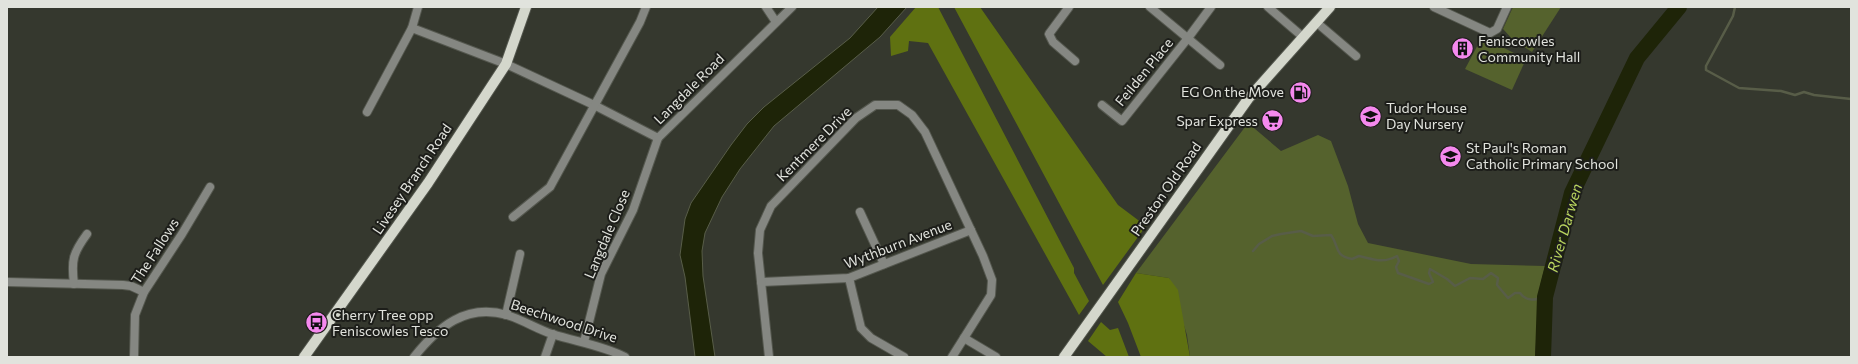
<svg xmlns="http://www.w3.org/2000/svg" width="1858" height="364" viewBox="0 0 1858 364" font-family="Commissioner,sans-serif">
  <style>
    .green { fill: #55622d }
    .forest { fill: #5f7111 }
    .water { fill: #1e2408; stroke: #585d48 }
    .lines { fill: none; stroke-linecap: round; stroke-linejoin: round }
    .stream { stroke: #585d48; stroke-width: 2.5 }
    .river { stroke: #1e2408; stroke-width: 16 }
    .street-casing { stroke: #54574e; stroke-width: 10 }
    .primary-casing { stroke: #54574e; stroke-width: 12 }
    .street { stroke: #858782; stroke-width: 8 }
    .primary { stroke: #d4d7cc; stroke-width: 10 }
    .labels { text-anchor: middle; stroke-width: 4; stroke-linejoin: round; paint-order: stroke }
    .poi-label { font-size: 14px; fill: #e1e3dd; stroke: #1d1e1a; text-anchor: start }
    .street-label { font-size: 14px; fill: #e1e3dd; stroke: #1d1e1a }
    .water-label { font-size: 15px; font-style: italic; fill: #b8d35e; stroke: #1d1e1a }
  </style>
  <rect width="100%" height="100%" fill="#35382e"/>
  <g class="green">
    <polygon points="1513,7 1561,7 1532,52 1514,41 1503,29"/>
    <polygon points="1482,37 1526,59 1512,90 1465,69"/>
    <polygon points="1248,123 1281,151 1318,135 1331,141 1348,186 1358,224 1368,243 1471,264 1545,266 1540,286 1535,357 1190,357 1187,335 1169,278 1136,273"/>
  </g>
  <g class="forest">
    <polygon points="916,7 938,7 1074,268 1074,273 1089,301 1079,315 928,43 909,41 908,51 891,56 890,37"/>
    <polygon points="954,7 980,7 1118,205 1146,226 1103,285"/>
    <polygon points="1136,273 1169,278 1178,290 1190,357 1141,357 1128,323 1118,302"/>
    <polygon points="1101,322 1110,330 1118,328 1129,357 1107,357 1088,341"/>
  </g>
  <polygon class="water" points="878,7 907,7 880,37 774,126 740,169 722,197 705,233 702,251 703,276 715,357 695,357 685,277 680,255 685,219 691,203 731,145 747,124 764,107 850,38"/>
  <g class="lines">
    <g class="stream">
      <polyline points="1735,7 1733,16 1706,66 1706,70 1739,88 1781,91 1795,95 1804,92 1814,95 1851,99"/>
      <path d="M1253,251L1259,244L1272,236L1281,234L1301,231L1313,236L1331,235C1340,247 1333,255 1352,259L1359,256C1373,259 1383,264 1397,256L1399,261L1396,267L1398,273L1429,284L1433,282L1429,273L1430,269L1447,279L1455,286L1470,278L1483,279L1491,273L1498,278L1497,285L1508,298L1515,293H1520C1526,302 1536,300 1545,297"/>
    </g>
    <polyline class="river" points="1543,357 1545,297 1572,193 1637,58 1679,7"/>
    <defs>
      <g id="street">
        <polyline points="766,7 776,22"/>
        <polyline points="1069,7 1049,34 1053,42 1075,61"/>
        <polyline points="1150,7 1220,65"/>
        <polyline points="1268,7 1303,37"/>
        <polyline points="1434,7 1490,33 1497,29 1507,7"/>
        <polyline points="1316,22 1356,56"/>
        <polyline points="412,28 506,64 594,105 658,138 792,7"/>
        <polyline points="1102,105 1122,121 1188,38 1211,7"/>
        <polyline points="367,112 412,28 418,7"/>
        <polyline points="860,212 884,264"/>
        <polyline points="513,217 550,187 640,22 646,7"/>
        <polyline points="849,278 861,328 871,338 904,357"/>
        <polyline points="7,282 123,285 131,286 144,292"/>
        <polyline points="761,282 849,278 971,230"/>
        <path d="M74,284C71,260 73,253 87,234"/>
        <polyline points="506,315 520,254"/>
        <polyline points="584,342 601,274 633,210 658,138"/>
        <polyline points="134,357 135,315 144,292 182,234 210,187"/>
        <path d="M414,357C438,327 466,303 507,315C523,320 537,329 552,334C577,342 602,345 625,357"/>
        <polyline points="545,357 553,334"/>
        <polyline points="769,357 758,253 760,230 771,206 856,118 875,105 898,105 912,115 925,132 983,256 992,280 991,295 964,338 996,357"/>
        <polyline points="952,357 964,338"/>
      </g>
      <g id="primary">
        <polyline points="304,357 428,183 506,64 526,7"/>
        <polyline points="1064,357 1248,99 1330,7"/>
      </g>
    </defs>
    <use href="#street" class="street-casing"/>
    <use href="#primary" class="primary-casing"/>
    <use href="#street" class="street"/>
    <use href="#primary" class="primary"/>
  </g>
  <defs>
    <symbol id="building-disc" viewBox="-11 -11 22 22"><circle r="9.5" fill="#f589ee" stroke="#1d1e1a"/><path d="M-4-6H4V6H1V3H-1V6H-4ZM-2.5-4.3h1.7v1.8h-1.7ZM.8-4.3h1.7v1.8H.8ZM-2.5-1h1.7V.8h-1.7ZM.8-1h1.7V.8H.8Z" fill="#111"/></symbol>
    <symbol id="fuel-disc" viewBox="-11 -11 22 22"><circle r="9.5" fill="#f589ee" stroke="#1d1e1a"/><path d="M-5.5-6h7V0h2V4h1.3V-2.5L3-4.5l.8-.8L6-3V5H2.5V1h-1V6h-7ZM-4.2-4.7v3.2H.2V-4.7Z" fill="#111"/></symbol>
    <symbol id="school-disc" viewBox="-11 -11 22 22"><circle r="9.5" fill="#f589ee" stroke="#1d1e1a"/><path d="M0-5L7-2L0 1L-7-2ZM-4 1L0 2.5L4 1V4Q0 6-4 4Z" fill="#111"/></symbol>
    <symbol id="supermarket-disc" viewBox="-11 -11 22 22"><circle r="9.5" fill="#f589ee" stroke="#1d1e1a"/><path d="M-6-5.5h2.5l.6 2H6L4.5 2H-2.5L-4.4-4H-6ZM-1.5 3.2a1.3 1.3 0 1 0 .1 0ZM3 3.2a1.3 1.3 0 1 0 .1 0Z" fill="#111"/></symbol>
    <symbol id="bus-disc" viewBox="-11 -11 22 22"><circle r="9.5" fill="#f589ee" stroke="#1d1e1a"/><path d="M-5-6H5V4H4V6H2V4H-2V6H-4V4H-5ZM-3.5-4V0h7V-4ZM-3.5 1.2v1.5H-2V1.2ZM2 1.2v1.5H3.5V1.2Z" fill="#111"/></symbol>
  </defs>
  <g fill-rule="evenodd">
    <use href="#building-disc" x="1450" y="36" width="25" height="25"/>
    <use href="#fuel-disc" x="1288" y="80" width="25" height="25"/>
    <use href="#school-disc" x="1358" y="104" width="25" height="25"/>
    <use href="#supermarket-disc" x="1260" y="108" width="25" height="25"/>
    <use href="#school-disc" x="1438" y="144" width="25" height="25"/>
    <use href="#bus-disc" x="304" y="310" width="25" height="25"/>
  </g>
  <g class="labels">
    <g class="poi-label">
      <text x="1478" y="46">Feniscowles<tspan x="1478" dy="16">Community Hall</tspan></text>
      <text x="1284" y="97" text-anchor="end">EG On the Move</text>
      <text x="1386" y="113">Tudor House<tspan x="1386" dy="16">Day Nursery</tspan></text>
      <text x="1258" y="126" text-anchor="end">Spar Express</text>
      <text x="1466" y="153">St Paul's Roman<tspan x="1466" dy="16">Catholic Primary School</tspan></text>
      <text x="332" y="320">Cherry Tree opp<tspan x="332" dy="16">Feniscowles Tesco</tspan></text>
    </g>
    <g class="street-label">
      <text transform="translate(1144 72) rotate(-51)" y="5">Feilden Place</text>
      <text transform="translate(689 89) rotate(-45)" y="5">Langdale Road</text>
      <text transform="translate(814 144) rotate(-45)" y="5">Kentmere Drive</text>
      <text transform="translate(412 179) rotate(-56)" y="5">Livesey Branch Road</text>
      <text transform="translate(1166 189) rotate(-55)" y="5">Preston Old Road</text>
      <text transform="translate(607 234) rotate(-67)" y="5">Langdale Close</text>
      <text transform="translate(898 244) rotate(-21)" y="5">Wythburn Avenue</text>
      <text transform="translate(155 251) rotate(-57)" y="5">The Fallows</text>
      <text transform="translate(564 321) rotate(18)" y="5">Beechwood Drive</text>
    </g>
    <g class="water-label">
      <text transform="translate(1565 228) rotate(-74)" y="5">River Darwen</text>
    </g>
  </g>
  <rect width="1858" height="364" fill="none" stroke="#e1e3dd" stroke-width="16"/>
</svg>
